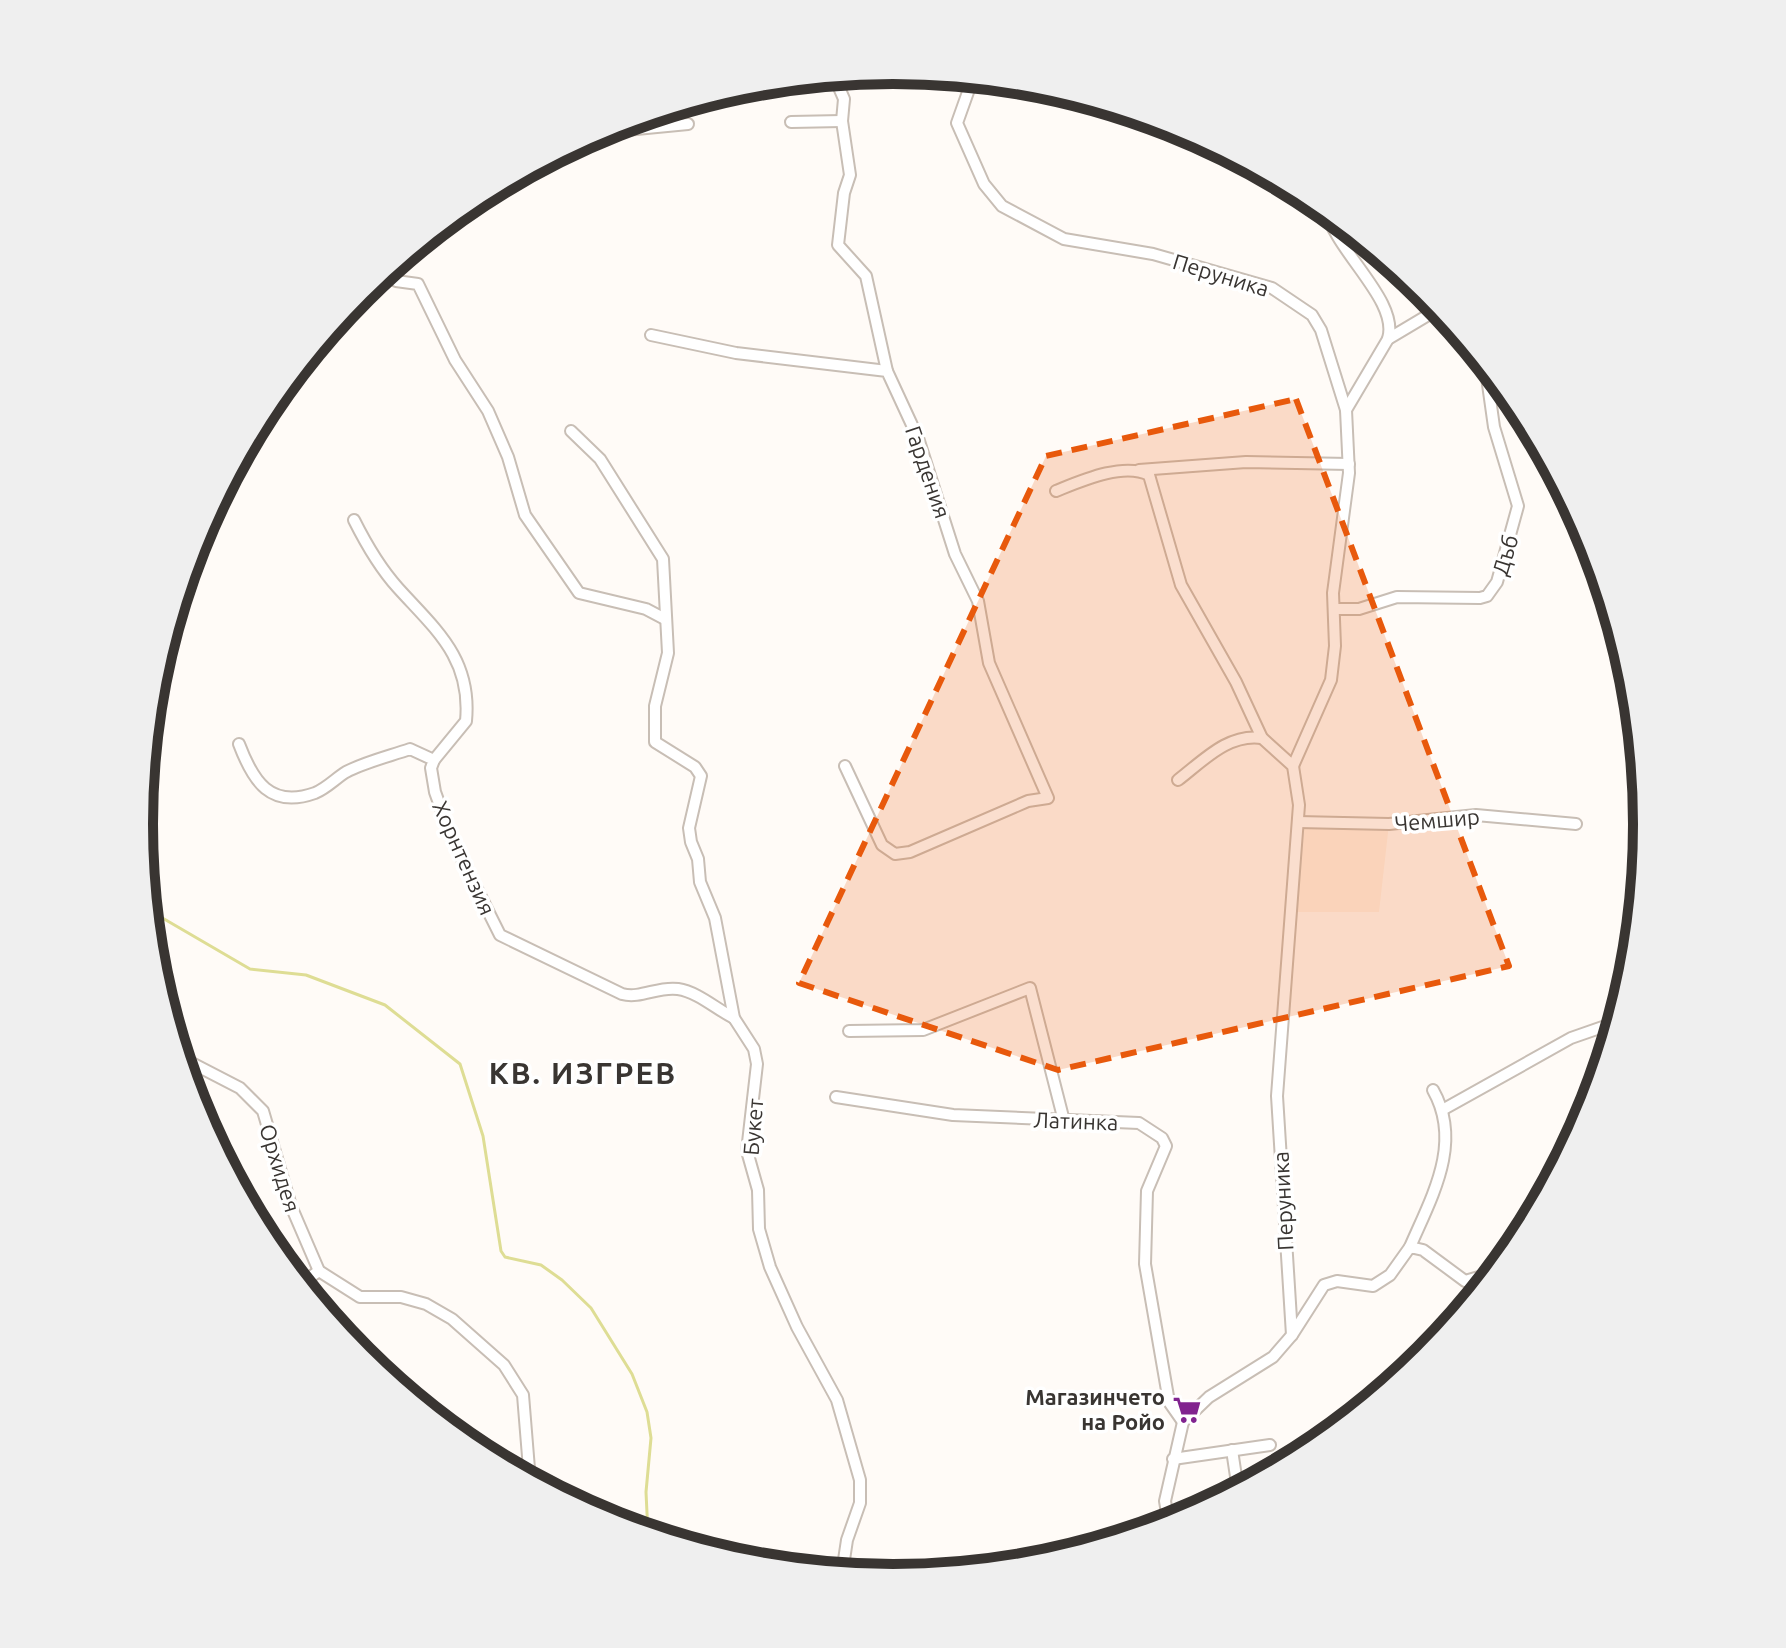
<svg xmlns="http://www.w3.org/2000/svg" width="1786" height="1648" viewBox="0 0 1786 1648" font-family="Ubuntu,sans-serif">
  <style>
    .built { fill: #fff2e6 }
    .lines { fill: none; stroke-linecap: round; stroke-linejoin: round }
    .stream { stroke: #dedd94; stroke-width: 3 }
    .street-casing { stroke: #c8beb5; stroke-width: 14 }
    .street { stroke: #fff; stroke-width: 10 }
    .marked { fill: #e8590c; fill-opacity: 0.2; stroke: #e8590c; stroke-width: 6; stroke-dasharray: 16 10; stroke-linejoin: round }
    .labels { text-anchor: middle; stroke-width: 7; stroke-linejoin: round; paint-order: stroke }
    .street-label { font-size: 22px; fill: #393532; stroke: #fff }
    .poi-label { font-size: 22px; font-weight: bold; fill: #393532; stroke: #fff; text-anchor: end }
    .district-label { font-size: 30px; font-weight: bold; letter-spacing: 2px; fill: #393532; stroke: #fff }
    .rim { fill: none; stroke: #393532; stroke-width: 10 }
  </style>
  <rect width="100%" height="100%" fill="#fffbf7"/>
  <polygon class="built" points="1298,822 1389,824 1379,912 1290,912"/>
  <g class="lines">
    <g class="stream">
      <polyline points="147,900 152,911"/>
      <polyline points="147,909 250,969 306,975 385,1005 460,1064 483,1136 501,1251 505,1257 541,1265 562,1280 591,1308 632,1374 647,1412 651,1438 646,1492 648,1534"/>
    </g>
    <defs>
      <g id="street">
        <polyline points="834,76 844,99 842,121 850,175 844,193 838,245 866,276 887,371"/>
        <polyline points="973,78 957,123 984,184 1002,206 1064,239 1153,254 1272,288 1312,315 1321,330 1346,410 1349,473 1333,593 1335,646 1331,680 1293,766"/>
        <polyline points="791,122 842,121"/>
        <polyline points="572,145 626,130 688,124"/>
        <path d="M1326,208C1333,250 1400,300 1388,339"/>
        <polyline points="388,268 396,281 418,284 455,360 488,411 508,457 525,515 579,593 646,609 665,619"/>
        <polyline points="651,335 736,353 887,371 918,438 955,554 978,601 989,663 1048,798 1028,801 910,852 895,854 882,845 845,766"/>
        <polyline points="1346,410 1388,339 1440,308"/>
        <polyline points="571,431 600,459 663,559 668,653 655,706 655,742 695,767 701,776 689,828 691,842 698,859 700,882 715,918 734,1018 754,1049 757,1064 747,1151 758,1190 759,1229 770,1267 797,1327 837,1400 860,1480 860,1503 847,1540 842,1573"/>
        <polyline points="1139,470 1246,462 1349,464"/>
        <path d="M1056,491C1081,481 1123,462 1149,475L1181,585L1236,682L1262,738L1293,766L1299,805L1277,1096L1292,1335"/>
        <path d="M354,520C366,544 379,567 398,588C435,629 472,658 466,721L434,760"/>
        <polyline points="1336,609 1359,609 1397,597 1480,598 1487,596 1497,582 1518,506 1494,427 1485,363"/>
        <path d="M239,744C253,781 270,809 315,793C327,788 336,778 346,772C365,762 390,756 410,749L434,760L431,768L435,792L452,839L500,935L622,994C641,999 658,986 678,989C698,992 716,1009 734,1018"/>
        <path d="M1178,780C1203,761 1228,733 1262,738"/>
        <polyline points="1298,822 1389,824 1476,815 1576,824"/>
        <polyline points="849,1031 923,1030 1030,988 1064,1121"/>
        <polyline points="180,1057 240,1088 263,1111 291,1206 319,1271 360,1297 401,1297 426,1304 452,1319 504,1365 523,1395 530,1481"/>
        <polyline points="836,1097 953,1115 1139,1123 1162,1138 1166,1146 1147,1191 1145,1264 1169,1402 1183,1422"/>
        <polyline points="1444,1109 1571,1038 1617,1022"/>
        <path d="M1410,1247C1432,1196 1463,1143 1433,1090"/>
        <polyline points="300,1284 319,1271"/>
        <polyline points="1232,1450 1238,1490"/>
        <polyline points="1173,1459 1270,1445"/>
        <polyline points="1169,1525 1165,1501 1183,1422 1209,1397 1273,1357 1292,1335 1324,1285 1337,1281 1373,1286 1390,1275 1410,1247 1423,1250 1465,1281 1496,1272"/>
      </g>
    </defs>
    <use href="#street" class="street-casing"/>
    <use href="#street" class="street"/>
  </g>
  <path class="marked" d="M1296,399L1509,966L1058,1070L799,983L1046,456Z"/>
  <defs>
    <symbol id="supermarket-bare" viewBox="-9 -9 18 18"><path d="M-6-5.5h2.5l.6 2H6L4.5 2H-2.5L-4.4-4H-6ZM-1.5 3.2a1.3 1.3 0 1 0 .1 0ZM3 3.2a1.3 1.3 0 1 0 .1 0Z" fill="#81238f" stroke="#fff" stroke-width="2.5" paint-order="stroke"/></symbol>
  </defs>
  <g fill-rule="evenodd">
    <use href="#supermarket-bare" x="1167" y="1390" width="40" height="40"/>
  </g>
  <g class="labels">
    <g class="street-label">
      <text transform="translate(1221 275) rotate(17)" y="8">Перуника</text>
      <text transform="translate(928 472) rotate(71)" y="8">Гардения</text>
      <text transform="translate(1505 555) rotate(-73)" y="8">Дъб</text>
      <text transform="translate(1437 820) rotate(-5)" y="8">Чемшир</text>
      <text transform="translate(464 858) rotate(66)" y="8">Хорнтензия</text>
      <text transform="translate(1076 1121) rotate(2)" y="8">Латинка</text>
      <text transform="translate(753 1127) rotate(-85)" y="8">Букет</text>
      <text transform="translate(280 1168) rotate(73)" y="8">Орхидея</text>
      <text transform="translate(1283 1201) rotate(-93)" y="8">Перуника</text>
    </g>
    <g class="poi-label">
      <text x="1165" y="1405">Магазинчето<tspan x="1165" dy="25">на Ройо</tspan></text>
    </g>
    <g class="district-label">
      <text x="583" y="1084">КВ. ИЗГРЕВ</text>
    </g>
  </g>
  <path d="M0 0H1786V1648H0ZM153 824a740 740 0 1 1 1480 0a740 740 0 1 1-1480 0Z" fill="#efefef" fill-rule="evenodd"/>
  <path class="rim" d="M153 824a740 740 0 1 1 1480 0a740 740 0 1 1-1480 0Z"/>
</svg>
